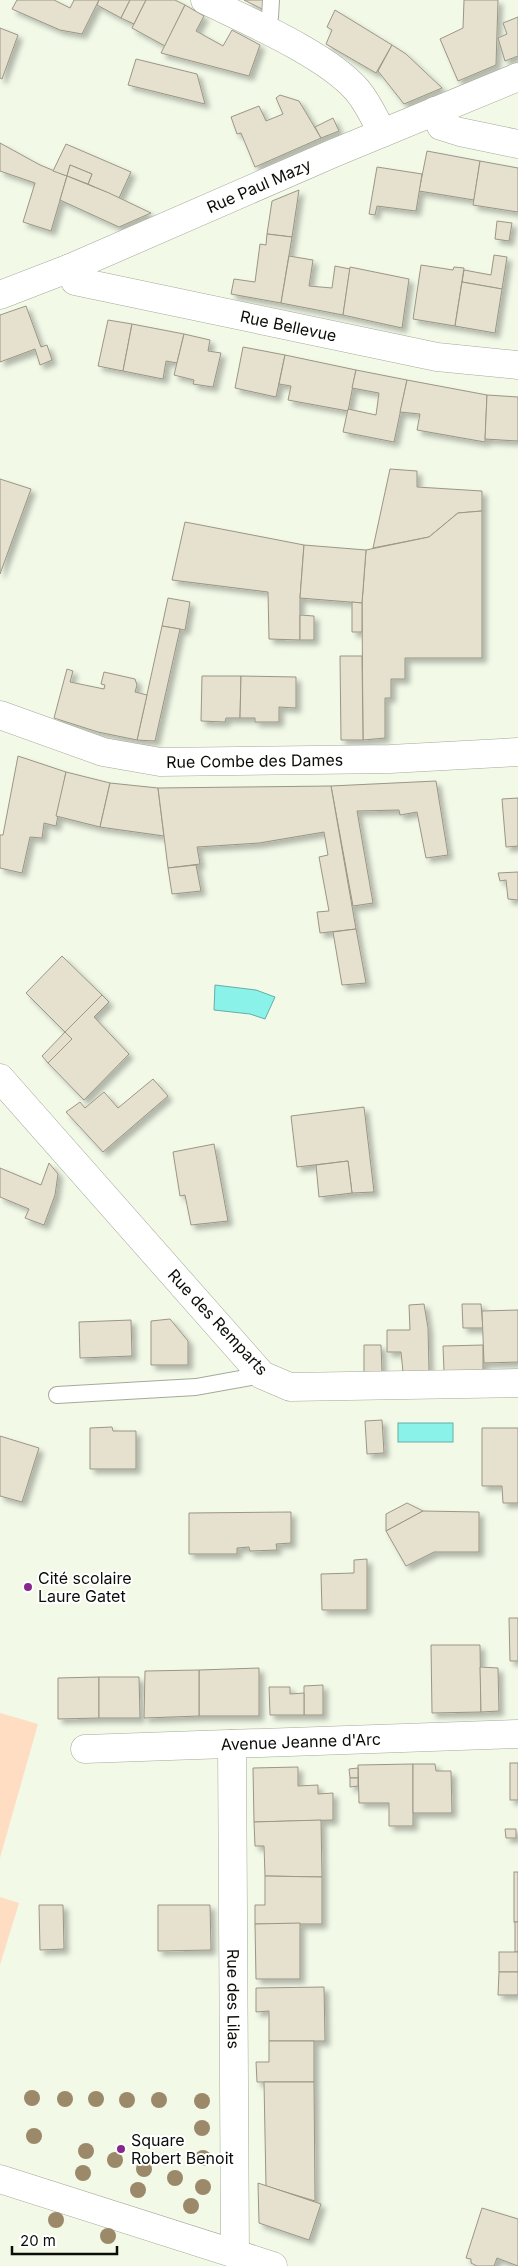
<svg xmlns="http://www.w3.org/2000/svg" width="518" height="2266" viewBox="0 0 518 2266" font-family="Inter,sans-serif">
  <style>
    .green { fill: #ffddc2 }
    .water { fill: #8bf2ea; stroke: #65aea6 }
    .building { fill: #e6e0ce; stroke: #9b9685; filter: url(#shadow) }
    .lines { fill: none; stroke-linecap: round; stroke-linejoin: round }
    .service-casing { stroke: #a3aa99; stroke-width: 18 }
    .minor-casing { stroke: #a3aa99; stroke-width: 29 }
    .secondary-casing { stroke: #a3aa99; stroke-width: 29 }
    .service { stroke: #fff; stroke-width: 16 }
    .minor { stroke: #fff; stroke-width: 28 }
    .secondary { stroke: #fff; stroke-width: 28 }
    .tree { fill: #9c896a }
    .poi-dot { fill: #89268e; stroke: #fff; stroke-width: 2 }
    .labels { text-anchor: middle; stroke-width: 4; stroke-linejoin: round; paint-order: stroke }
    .street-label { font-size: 16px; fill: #0b0e08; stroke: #fff }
    .poi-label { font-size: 16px; fill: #0b0e08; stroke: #fff; text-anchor: start }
  </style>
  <defs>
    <filter id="shadow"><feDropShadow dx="4.5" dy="4.5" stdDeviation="2.5" flood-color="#0004"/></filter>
  </defs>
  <rect width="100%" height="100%" fill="#f2f9e7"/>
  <g class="green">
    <polygon points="0,1713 38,1724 0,1858"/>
    <polygon points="0,1897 19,1903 0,1965"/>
  </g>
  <g class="water">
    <polygon points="215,985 256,990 275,997 265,1019 250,1014 214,1010"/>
    <rect x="398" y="1423" width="55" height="19"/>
  </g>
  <g class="building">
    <polygon points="17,0 54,0 70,8 74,0 99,0 82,34 60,30 12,9"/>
    <polygon points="99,0 130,0 121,18 97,5"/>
    <polygon points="130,0 146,0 134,24 121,18"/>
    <polygon points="146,0 175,0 185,5 165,46 132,28"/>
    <polygon points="244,0 264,0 264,6 262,9"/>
    <polygon points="464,0 498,0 496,65 458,81 440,39 463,28"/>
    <polygon points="185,5 204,16 196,31 223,46 232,30 260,45 249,76 161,53"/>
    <polygon points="335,10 392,45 376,73 326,44 332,30 327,27"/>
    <polygon points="518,17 518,56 505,61 498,38 507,34 503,23"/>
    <polygon points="0,28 18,35 2,79 0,78"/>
    <polygon points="392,45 406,54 442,88 404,104 378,71"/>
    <polygon points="136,59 197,74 205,104 128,85"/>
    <polygon points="280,95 299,101 321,138 255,167 241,133 237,134 231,117 259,106 266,121 283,114 276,98"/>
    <polygon points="333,118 339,131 321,138 315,127"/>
    <polygon points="0,143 40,165 67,176 51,231 23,222 35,183 0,171"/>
    <polygon points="66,144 131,172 119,198 88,184 92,174 70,165 67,176 53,171"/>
    <polygon points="427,151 480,161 474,200 419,191"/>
    <polygon points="480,161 518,168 518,212 473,205"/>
    <polygon points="70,165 92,174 88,184 67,176"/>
    <polygon points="377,167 422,174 416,211 377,206 375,215 369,214"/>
    <polygon points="67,176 109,193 151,213 119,227 60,200"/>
    <polygon points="299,190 292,237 267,234 272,201"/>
    <polygon points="497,221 512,223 509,241 495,239"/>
    <polygon points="267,234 292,237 281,303 231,294 234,279 255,282 260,244 266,245"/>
    <polygon points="494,255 507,257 502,289 462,282 464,270 491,275"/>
    <polygon points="289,256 313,260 309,286 332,288 335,266 350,269 343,315 281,303"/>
    <polygon points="421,265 453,270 454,267 464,268 455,326 413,319"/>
    <polygon points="350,267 409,279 402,328 343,315"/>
    <polygon points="462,282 502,289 495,333 455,326"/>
    <polygon points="26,306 41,347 47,345 52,360 40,365 35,349 0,362 0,315"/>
    <polygon points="108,320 132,324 123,371 98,366"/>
    <polygon points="132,324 184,334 177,363 166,361 163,379 123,371"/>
    <polygon points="184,334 210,340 208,351 221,353 213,387 193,384 194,380 174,375"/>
    <polygon points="243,347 285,355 276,397 235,388"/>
    <polygon points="285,355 356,370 348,411 288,400 291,386 279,384"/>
    <polygon points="356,370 407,380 394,442 343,432 348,409 376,415 379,393 352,388"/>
    <polygon points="407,380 487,395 485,442 417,430 420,414 400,412"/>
    <polygon points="487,395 518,397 518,441 485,439"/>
    <polygon points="390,469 417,471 417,487 482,491 482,511 458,513 429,537 373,548"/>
    <polygon points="0,479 31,489 0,574"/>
    <polygon points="482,511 482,658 405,658 405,679 391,679 391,698 385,698 385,738 363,740 362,603 366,550 429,537 458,513"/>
    <polygon points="185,522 304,545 300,598 300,640 269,639 268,592 172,580"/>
    <polygon points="304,545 366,550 362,603 300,598"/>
    <polygon points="168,598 190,602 185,630 162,626"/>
    <polygon points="352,602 362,603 362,632 352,632"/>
    <polygon points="300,615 314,616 314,640 300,640"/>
    <polygon points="162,626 180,629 155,741 137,740"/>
    <polygon points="340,656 362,656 363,740 341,740"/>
    <polygon points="67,669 73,671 70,682 104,689 105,685 101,684 104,672 135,679 137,685 135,692 147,695 137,740 98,732 54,718"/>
    <polygon points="202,676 241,676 240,718 226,718 225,722 201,721"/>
    <polygon points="241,676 296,677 296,708 279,707 279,722 255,722 255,718 240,718"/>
    <polygon points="18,756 66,772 56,826 44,823 42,838 30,837 22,873 0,868 0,835 3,835"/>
    <polygon points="66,772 110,783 100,827 56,816"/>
    <polygon points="436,781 448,855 426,858 417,812 400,815 399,810 357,811 373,903 353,906 331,786"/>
    <polygon points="110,783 158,788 164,836 100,827"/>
    <polygon points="331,786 356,929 320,933 317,912 329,911 319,857 328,855 324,832 259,843 197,847 200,864 168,868 158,788"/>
    <polygon points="518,798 518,846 506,847 502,799"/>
    <polygon points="196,865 201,891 172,894 168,868"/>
    <polygon points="518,872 518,900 508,899 506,880 500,881 498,873"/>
    <polygon points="356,929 366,983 342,985 333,932"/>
    <polygon points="62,956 102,995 65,1032 26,993"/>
    <polygon points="102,995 109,1002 94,1017 129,1054 84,1100 48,1063 72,1039 65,1032"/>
    <polygon points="65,1032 72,1039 48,1063 42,1056"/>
    <polygon points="153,1079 168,1096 103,1152 66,1112 80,1102 85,1108 104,1092 118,1108"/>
    <polygon points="364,1107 374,1192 352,1193 348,1161 297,1167 291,1116"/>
    <polygon points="214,1144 228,1221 191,1225 185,1195 180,1196 173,1152"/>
    <polygon points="348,1161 352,1193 319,1197 316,1165"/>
    <polygon points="49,1163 58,1174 55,1195 44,1225 25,1218 29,1209 0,1197 0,1168 41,1185"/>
    <polygon points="424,1304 428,1328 429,1371 403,1372 401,1352 387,1352 387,1330 410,1330 409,1305"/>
    <polygon points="462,1304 481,1304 483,1328 463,1328"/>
    <polygon points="518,1310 518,1362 484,1363 482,1311"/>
    <polygon points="170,1319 188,1341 188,1365 151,1365 151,1321"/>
    <polygon points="131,1320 132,1356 80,1358 79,1322"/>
    <polygon points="364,1345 381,1345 382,1372 364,1373"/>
    <polygon points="483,1345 483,1370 444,1371 443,1346"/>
    <polygon points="382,1420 384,1453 367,1454 365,1421"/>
    <polygon points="112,1427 113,1431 136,1431 136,1469 90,1469 90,1428"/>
    <polygon points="482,1428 518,1428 518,1503 503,1503 502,1486 482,1486"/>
    <polygon points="0,1436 39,1448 22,1502 0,1496"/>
    <polygon points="407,1503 423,1511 386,1531 386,1514"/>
    <polygon points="423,1511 479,1512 479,1552 434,1552 406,1566 386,1531"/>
    <polygon points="291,1512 291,1543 276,1544 277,1550 250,1551 249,1547 237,1548 237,1554 189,1554 189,1513"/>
    <polygon points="367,1559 367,1610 322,1610 321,1574 354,1573 354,1560"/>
    <polygon points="509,1618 518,1618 518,1661 510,1661"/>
    <polygon points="431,1645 480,1645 481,1712 432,1713"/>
    <polygon points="480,1667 498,1668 499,1711 481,1712"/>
    <polygon points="259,1668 259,1716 199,1716 199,1670"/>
    <polygon points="199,1670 199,1716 144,1718 145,1671"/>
    <polygon points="99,1677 99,1718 58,1719 58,1678"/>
    <polygon points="99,1677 139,1677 140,1718 99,1718"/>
    <polygon points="323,1685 323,1715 304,1715 304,1686"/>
    <polygon points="269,1687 290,1687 290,1694 304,1693 304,1715 270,1715"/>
    <rect x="510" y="1763" width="8" height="37"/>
    <polygon points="413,1764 413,1826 389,1826 389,1803 359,1803 358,1765"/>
    <polygon points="413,1764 435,1764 436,1771 451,1771 452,1813 413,1813"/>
    <polygon points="298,1767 298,1786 318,1785 318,1794 333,1793 333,1820 254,1822 253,1768"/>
    <polygon points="358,1768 358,1778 350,1778 349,1769"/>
    <polygon points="350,1778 358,1778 358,1786 350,1787"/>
    <polygon points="321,1820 322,1877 265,1876 264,1846 255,1846 254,1822"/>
    <polygon points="505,1829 516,1829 516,1838 506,1838"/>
    <rect x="514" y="1872" width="4" height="50"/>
    <polygon points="265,1876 322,1877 322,1924 255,1924 255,1905 265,1905"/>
    <polygon points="39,1905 63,1905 64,1949 40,1950"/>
    <polygon points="158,1905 210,1905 211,1950 158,1951"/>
    <rect x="515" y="1922" width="3" height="30"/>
    <polygon points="300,1923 300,1979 256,1979 255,1924"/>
    <rect x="499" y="1952" width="19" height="20"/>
    <polygon points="499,1972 518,1972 518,1995 498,1995"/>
    <polygon points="324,1987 325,2041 269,2041 269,2011 256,2012 256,1988"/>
    <polygon points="269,2041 314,2041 314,2082 257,2082 256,2062 269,2062"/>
    <polygon points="264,2082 314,2082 315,2201 266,2186"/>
    <polygon points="258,2183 321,2204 309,2240 259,2223"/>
    <polygon points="482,2208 518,2219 518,2266 497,2258 494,2266 477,2266 471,2263 471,2259 466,2258"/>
  </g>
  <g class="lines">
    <defs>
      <g id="service">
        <polyline points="264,29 270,17 271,0"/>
        <polyline points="57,1395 196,1387 262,1375"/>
      </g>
      <g id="minor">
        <path d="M205,0C248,21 327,55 357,90C367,102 375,118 382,133"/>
        <polyline points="435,111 441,126 460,132 518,144"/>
        <path id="s1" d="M70,268L75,281L437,357L518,365"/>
        <path id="s2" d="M0,295L70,268L334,153L518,77"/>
        <path id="s3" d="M0,715L103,752L160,762L390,759L518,752"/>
        <polyline points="0,1078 262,1375 290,1387 518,1383"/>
        <path id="s4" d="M232,1744L235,2254"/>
        <path id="s5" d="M85,1749L518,1734"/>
      </g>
      <polyline id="secondary" points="0,2179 273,2266"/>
    </defs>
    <use href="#service" class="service-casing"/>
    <use href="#minor" class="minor-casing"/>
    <use href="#secondary" class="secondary-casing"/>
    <use href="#service" class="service"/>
    <use href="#minor" class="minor"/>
    <use href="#secondary" class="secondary"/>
  </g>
  <g class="tree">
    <circle cx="32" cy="2098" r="8"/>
    <circle cx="65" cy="2099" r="8"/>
    <circle cx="96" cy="2099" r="8"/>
    <circle cx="127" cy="2100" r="8"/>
    <circle cx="159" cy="2100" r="8"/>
    <circle cx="202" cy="2101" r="8"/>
    <circle cx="202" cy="2128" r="8"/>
    <circle cx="34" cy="2136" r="8"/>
    <circle cx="86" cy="2151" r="8"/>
    <circle cx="203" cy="2158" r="8"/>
    <circle cx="115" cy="2160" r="8"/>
    <circle cx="144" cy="2169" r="8"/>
    <circle cx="83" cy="2173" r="8"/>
    <circle cx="175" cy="2178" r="8"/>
    <circle cx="203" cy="2187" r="8"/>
    <circle cx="138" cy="2190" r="8"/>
    <circle cx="191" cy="2206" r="8"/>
    <circle cx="56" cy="2220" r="8"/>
    <circle cx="108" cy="2236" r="8"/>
  </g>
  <g class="poi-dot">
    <circle cx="28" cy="1587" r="5"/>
    <circle cx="121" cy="2149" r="5"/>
  </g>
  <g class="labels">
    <g class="street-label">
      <text dy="6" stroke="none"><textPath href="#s2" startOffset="281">Rue Paul Mazy</textPath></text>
      <text dy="6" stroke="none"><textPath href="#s1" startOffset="232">Rue Bellevue</textPath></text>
      <text dy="6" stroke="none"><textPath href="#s3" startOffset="262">Rue Combe des Dames</textPath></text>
      <text transform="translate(218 1322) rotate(47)" y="6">Rue des Remparts</text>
      <text dy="6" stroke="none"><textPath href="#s5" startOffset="216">Avenue Jeanne d'Arc</textPath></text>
      <text dy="6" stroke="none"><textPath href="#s4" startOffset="255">Rue des Lilas</textPath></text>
    </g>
    <g class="poi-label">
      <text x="38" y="1584">Cité scolaire<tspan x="38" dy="18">Laure Gatet</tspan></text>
      <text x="131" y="2146">Square<tspan x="131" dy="18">Robert Benoit</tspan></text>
    </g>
  </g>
  <path d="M12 2246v8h105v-8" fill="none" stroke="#0b0e08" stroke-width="2.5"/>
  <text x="20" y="2246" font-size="15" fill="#0b0e08" stroke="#ffffff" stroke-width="4" paint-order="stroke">20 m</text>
</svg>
